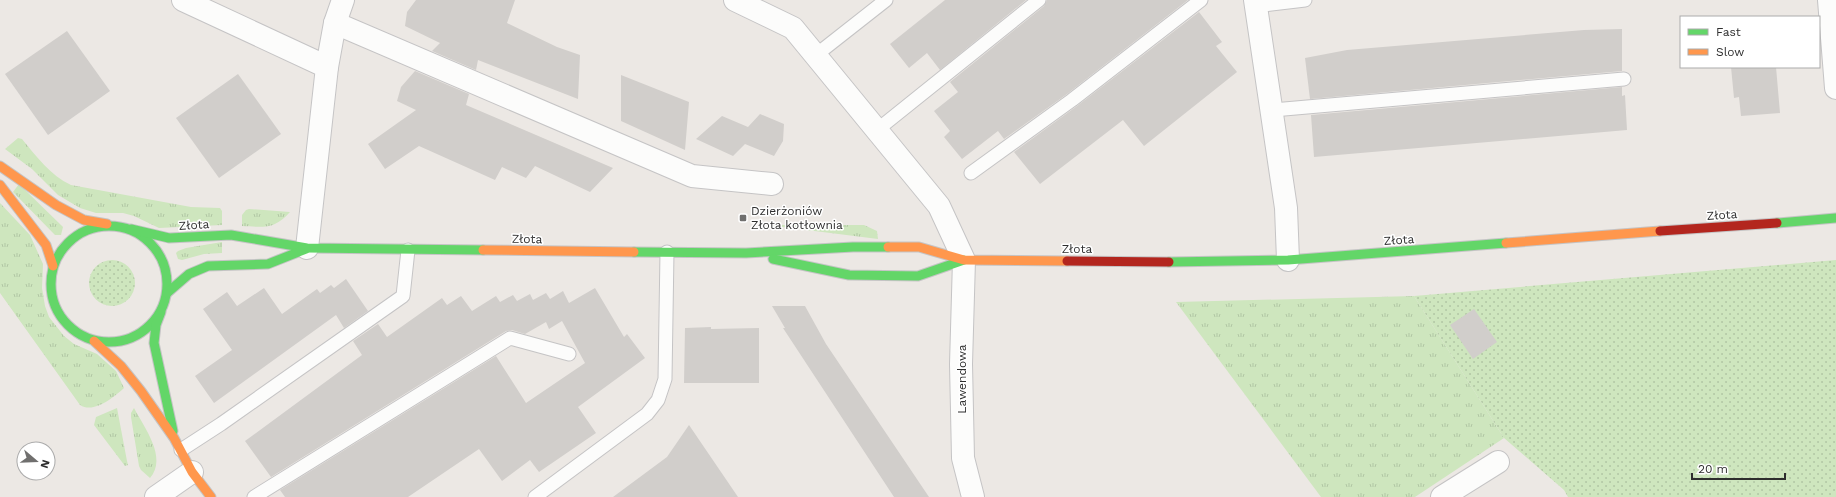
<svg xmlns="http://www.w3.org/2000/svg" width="1836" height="497" viewBox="0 0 1836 497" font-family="'Work Sans',sans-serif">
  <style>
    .grass { fill: url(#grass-tufts) }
    .garden { fill: url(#garden-dots) }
    .building { fill: #d1cecb }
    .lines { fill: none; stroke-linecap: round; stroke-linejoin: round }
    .lane-casing { stroke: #c5c4c5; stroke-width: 15 }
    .street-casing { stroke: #c5c4c5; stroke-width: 24 }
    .fast-casing { stroke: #c5c4c5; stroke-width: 11 }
    .slow-casing { stroke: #c5c4c5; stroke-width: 11 }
    .jam-casing { stroke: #c5c4c5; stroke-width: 11 }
    .lane { stroke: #fcfcfb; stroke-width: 13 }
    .street { stroke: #fcfcfb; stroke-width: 22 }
    .fast { stroke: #63d668; stroke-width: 9 }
    .slow { stroke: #ff974d; stroke-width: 9 }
    .jam { stroke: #b3261e; stroke-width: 9 }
    .poi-dot { fill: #706f6e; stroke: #fff; stroke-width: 1.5 }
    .labels { text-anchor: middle; stroke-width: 3; stroke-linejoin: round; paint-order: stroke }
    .poi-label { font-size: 12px; fill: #2e2e2e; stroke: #fff; text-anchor: start }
    .street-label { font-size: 12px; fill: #2e2e2e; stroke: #fff }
  </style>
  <defs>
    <pattern id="grass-tufts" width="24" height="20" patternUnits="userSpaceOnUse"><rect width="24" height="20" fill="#cee6be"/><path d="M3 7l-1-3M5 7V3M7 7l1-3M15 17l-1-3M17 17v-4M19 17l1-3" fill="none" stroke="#b1c6a4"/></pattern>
    <pattern id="garden-dots" width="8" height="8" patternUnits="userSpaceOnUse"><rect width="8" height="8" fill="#cee6be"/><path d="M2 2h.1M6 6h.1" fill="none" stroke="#b1c6a4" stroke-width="1.8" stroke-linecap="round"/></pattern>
  </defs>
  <rect width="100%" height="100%" fill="#ece8e4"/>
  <g class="grass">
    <path d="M18,138L22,139C37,157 50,175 71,185L191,207L220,208L222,211V225L159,228L134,216L123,213H96L80,208L58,195L32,169L5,149Z"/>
    <polygon points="19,184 63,227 61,235 55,235 13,192"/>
    <path d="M0,203L30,235L43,264L42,288L45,306L49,317L64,336L74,344L97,354L116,371L124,388C114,397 94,414 80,405L0,293Z"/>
    <path d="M246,210L249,209L290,212C274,230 264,227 242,226V215Z"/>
    <polygon points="767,225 864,225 877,231 878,239"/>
    <polygon points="222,242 222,253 204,254 182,260 178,259 176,253 178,251 186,248"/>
    <polygon points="1414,296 1504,438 1415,497 1321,497 1176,302"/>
    <polygon points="117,408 127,461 128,465 125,466 94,425 96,417"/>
    <path d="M134,408C144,427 168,458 150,478L141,470L139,466L131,417V413Z"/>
  </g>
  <g class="garden">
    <circle cx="112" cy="283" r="23"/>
    <polygon points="1836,260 1836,497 1568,497 1564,490 1504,438 1414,296"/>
  </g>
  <g class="building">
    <polygon points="416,0 515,0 507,23 557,47 580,55 578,99 478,60 476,70 432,51 440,43 405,26 407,12"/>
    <polygon points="945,0 1026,0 940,70 927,53 909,68 890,44"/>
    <polygon points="1047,0 1188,0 1067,94 1004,139 998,131 962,159 944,137 950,131 934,111 958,92 950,82 1044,6"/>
    <polygon points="1199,12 1222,42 1216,46 1237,72 1144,146 1123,120 1040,184 1014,152 1077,106"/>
    <polygon points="1622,29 1622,71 1310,99 1305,58 1347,50 1584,30"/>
    <polygon points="67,31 110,91 48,135 5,74"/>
    <polygon points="1731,67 1776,67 1780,113 1741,116 1739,97 1734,98"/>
    <polygon points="415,71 469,94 466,105 613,168 590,192 535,166 526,178 502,167 495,180 419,146 385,169 368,144 416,110 397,101 401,87"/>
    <polygon points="238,74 281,134 219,178 176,118"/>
    <polygon points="621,75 689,102 685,150 621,121"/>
    <polygon points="1622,87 1622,96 1625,95 1627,130 1314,157 1311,115"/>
    <polygon points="760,114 784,124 783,141 774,156 745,144 733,156 696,139 722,116 748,127"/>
    <polygon points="346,279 368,311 344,328 336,315 214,403 195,376 232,350 203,309 227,292 237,306 264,288 282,314 317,289 320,293 331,285 334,288"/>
    <polygon points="595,288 624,337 627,334 645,358 578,407 596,433 539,472 530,460 502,481 479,449 408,497 285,497 280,490 496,356 526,403 585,363 562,321 549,329 546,322 525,334 512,330 506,331 271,477 245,441 362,355 353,341 378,324 387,337 442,298 447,305 461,296 472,311 496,296 500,302 513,295 517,301 530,294 533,300 546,293 550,299 563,291 569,303"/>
    <polygon points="772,306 805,306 826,344 929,497 894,497 783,328 785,328"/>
    <polygon points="1474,309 1497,342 1473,359 1450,325"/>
    <polygon points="711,327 711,329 759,328 759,383 684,383 685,328"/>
    <polygon points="689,425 738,497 613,497 667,457"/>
  </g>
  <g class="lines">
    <defs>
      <g id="lane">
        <polyline points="1256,6 1305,0"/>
        <polyline points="816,55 886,0"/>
        <polyline points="1273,110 1624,79"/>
        <polyline points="877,130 1039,0"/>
        <polyline points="971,173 1072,100 1201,0"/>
        <polyline points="181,450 221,424 403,296 408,250"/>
        <polyline points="254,497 510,338 569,354"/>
        <polyline points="535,497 647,414 658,400 665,379 667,252"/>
      </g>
      <g id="street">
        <polyline points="183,0 327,67"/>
        <polyline points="735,0 793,28 939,206 964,260 961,364 963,458 973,497"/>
        <polyline points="1255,0 1286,208 1288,260"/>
        <polyline points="1829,0 1836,88"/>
        <polyline points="335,23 692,176 772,184"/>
        <polyline points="307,248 327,67 335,23 343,0"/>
        <polyline points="156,497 192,472"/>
        <polyline points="1442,497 1498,462"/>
      </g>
      <g id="fast">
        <polyline points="1777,223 1836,218"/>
        <circle cx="109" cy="284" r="58"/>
        <polyline points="131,229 169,238 231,235 307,248 483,250"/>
        <polyline points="634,252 746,253 853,247 888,247"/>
        <polyline points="773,259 849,275 918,276 964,260"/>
        <polyline points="1169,262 1288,260 1506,243"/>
        <polyline points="167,293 189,274 208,266 268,264 306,249"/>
        <polyline points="161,312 156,325 154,343 173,431"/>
      </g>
      <g id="slow">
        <polyline points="0,166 56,205 84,220 107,224"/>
        <polyline points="0,185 46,245 53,266"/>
        <polyline points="1506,243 1660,231"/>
        <polyline points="888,247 919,247 964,260 1067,261"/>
        <polyline points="483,250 634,252"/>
        <polyline points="94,341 121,366 141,391 174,438 192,472 211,497"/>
      </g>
      <g id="jam">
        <polyline points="1660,231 1777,223"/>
        <polyline points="1067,261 1169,262"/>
      </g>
    </defs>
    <use href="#lane" class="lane-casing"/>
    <use href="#street" class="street-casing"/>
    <use href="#fast" class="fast-casing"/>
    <use href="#slow" class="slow-casing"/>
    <use href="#jam" class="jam-casing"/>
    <use href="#lane" class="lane"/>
    <use href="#street" class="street"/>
    <use href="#fast" class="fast"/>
    <use href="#slow" class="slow"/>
    <use href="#jam" class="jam"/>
  </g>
  <rect class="poi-dot" x="739" y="214" width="8" height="8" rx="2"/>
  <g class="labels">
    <g class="poi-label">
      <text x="751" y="215">Dzierżoniów<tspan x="751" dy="14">Złota kotłownia</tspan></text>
    </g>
    <g class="street-label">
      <text transform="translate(1722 215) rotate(-4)" y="4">Złota</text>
      <text transform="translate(194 225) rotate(-4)" y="4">Złota</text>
      <text transform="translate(527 239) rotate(1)" y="4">Złota</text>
      <text transform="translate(1399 240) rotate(-4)" y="4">Złota</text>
      <text x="1077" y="253">Złota</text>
      <text transform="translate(962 379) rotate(-90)" y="4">Lawendowa</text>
    </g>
  </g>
  <rect x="1680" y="16" width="140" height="52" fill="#ffffff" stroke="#ababab"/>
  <rect x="1688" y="29" width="20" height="6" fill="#63d668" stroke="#ababab"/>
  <text x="1716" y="36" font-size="12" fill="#2e2e2e">Fast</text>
  <rect x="1688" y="49" width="20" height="6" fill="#ff974d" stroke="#ababab"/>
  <text x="1716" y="56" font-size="12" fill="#2e2e2e">Slow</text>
  <g transform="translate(36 461) rotate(109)"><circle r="19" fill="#ffffff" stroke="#ababab"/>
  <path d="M0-3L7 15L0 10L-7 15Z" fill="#706f6e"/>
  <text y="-6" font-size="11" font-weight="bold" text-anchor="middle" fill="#2e2e2e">N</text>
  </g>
  <path d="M1692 473v6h93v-6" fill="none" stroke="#2e2e2e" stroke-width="2"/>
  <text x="1698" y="473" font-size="12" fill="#2e2e2e" stroke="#ffffff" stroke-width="3" paint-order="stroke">20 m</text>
</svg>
